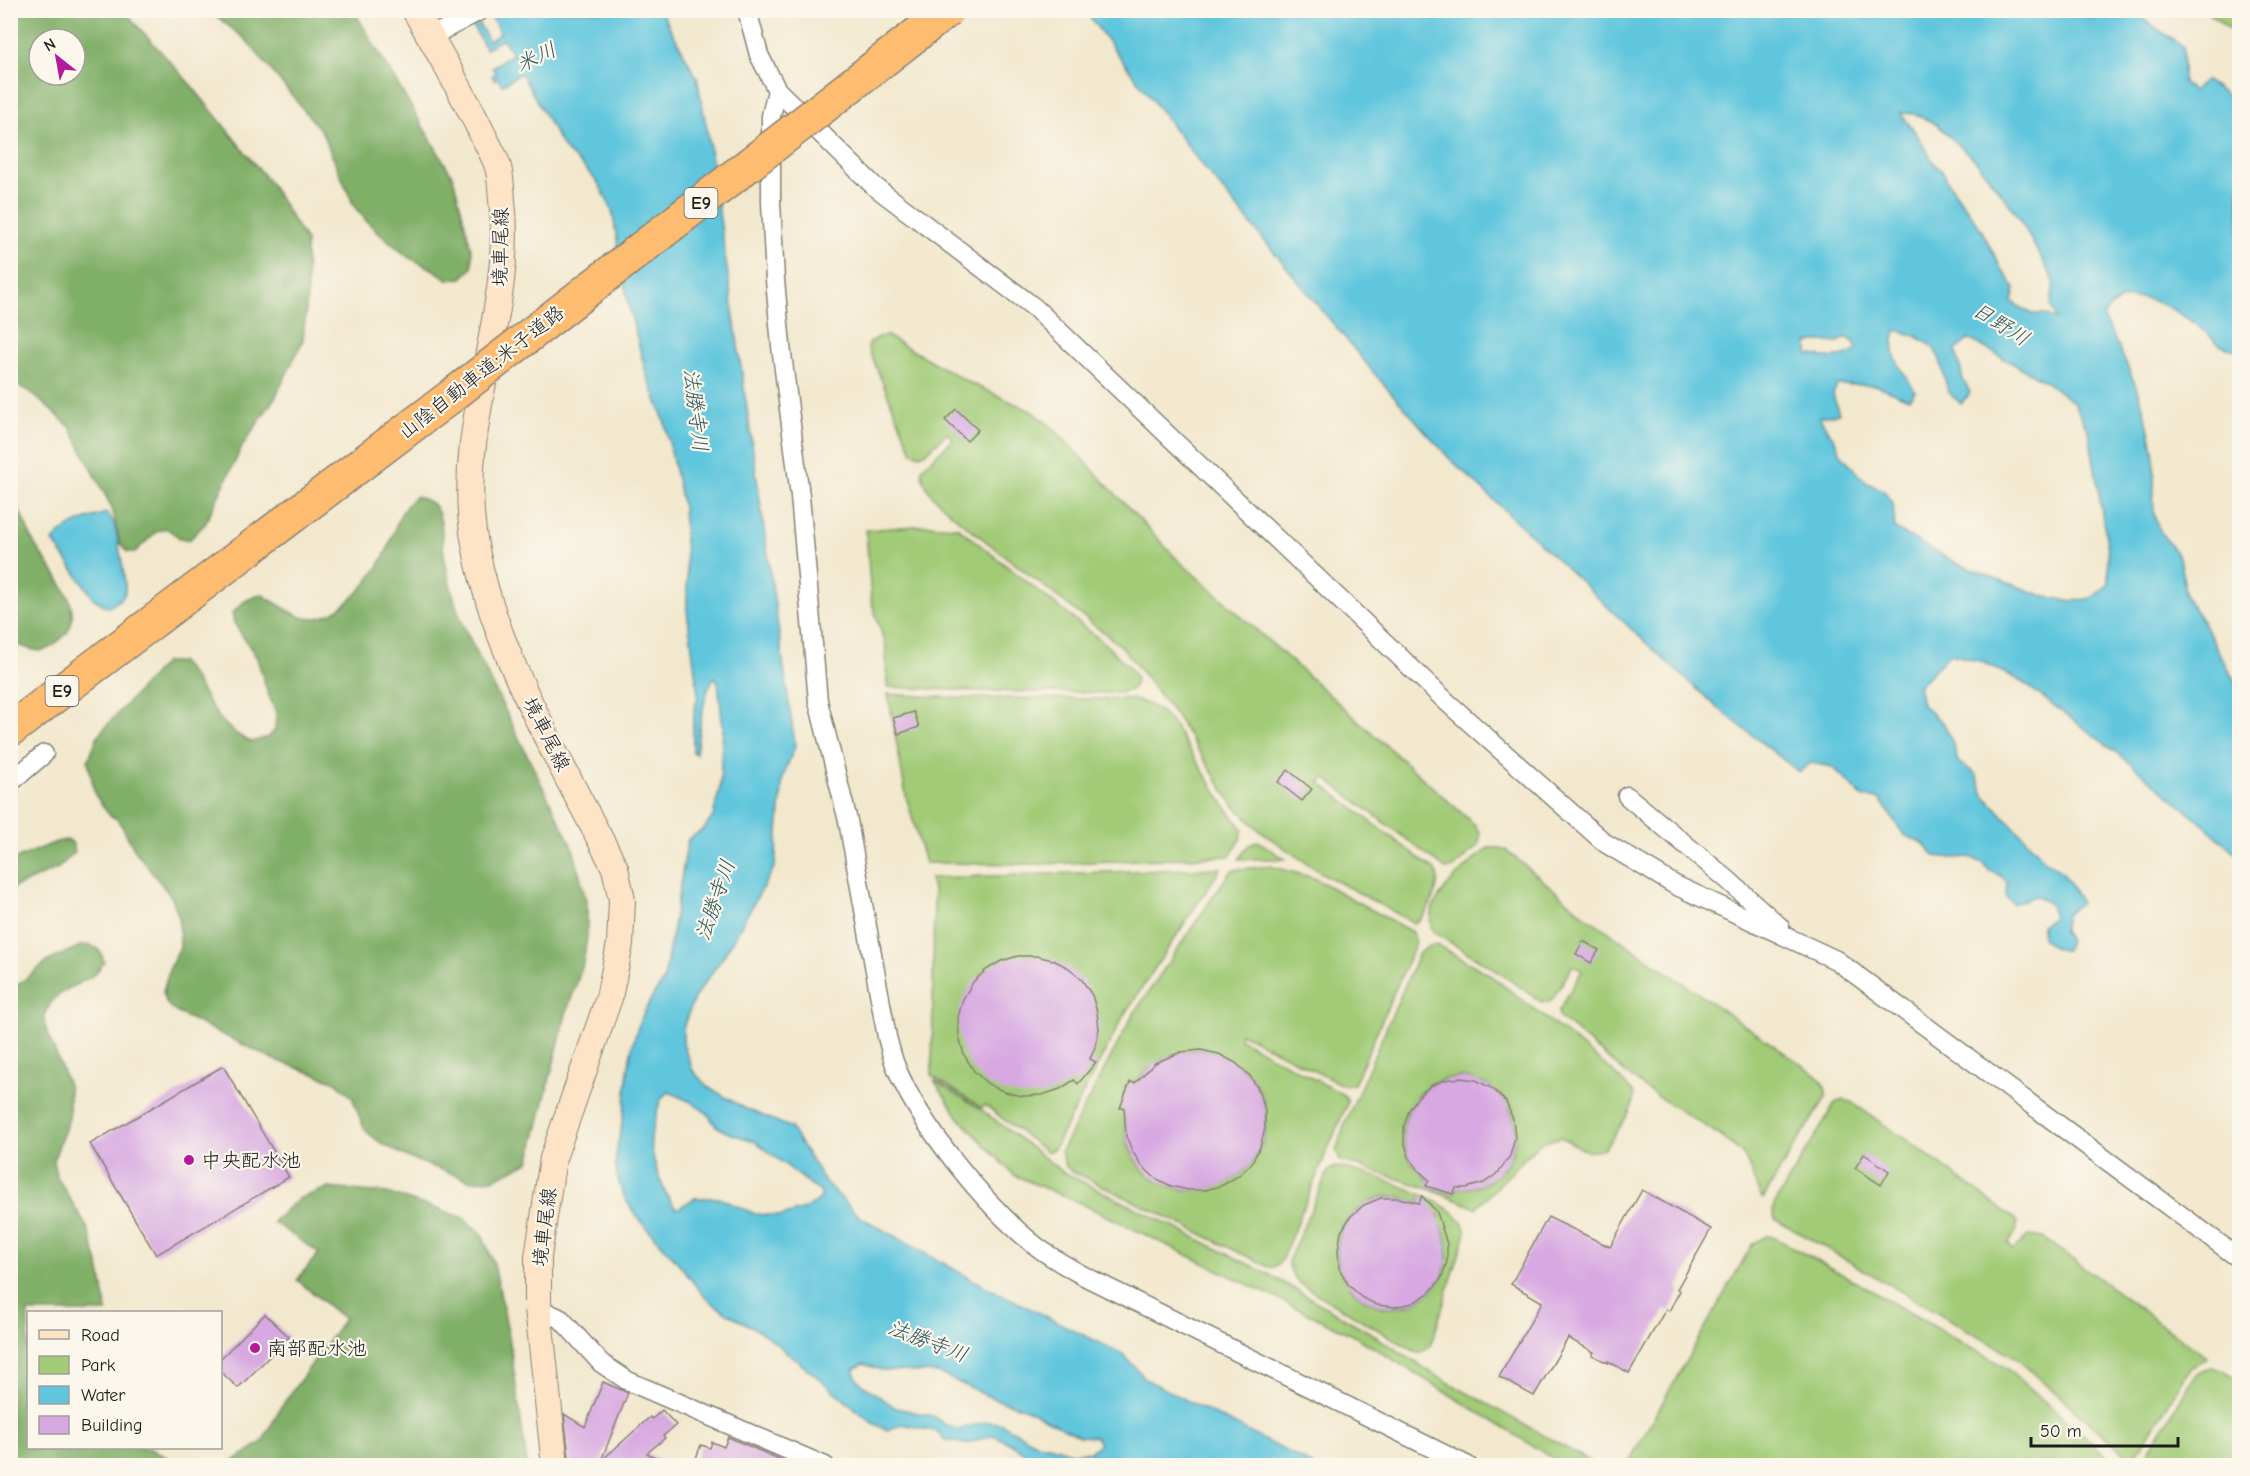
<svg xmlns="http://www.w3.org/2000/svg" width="2250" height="1476" viewBox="0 0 2250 1476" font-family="'Comic Neue','Klee One',sans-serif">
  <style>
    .green { fill: #a1cb77; stroke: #5e744a; stroke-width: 1.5; fill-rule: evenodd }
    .forest { fill: #80af68; stroke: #4e6642; stroke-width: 1.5; fill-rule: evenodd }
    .water { fill: #60c6dd; stroke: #3e717c; stroke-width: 1.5; fill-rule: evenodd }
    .building { fill: #d7a8e1 }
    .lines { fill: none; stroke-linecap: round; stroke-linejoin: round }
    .street-casing { stroke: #878275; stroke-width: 21 }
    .secondary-casing { stroke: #878275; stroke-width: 28 }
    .highway-casing { stroke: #878275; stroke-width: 36 }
    .street { stroke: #fff; stroke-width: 18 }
    .secondary { stroke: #fee4c6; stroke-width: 26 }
    .highway { stroke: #fdbc70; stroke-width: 33 }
    .highway-bridge-casing { stroke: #878275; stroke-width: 36; stroke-linecap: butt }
    .highway-bridge { stroke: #fdbc70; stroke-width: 33 }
    .poi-dot { fill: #b5179e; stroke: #fbf7ec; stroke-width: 2 }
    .labels { text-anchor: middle; stroke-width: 4.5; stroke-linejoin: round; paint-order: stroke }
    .shield { fill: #fbf7ec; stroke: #5f5e5a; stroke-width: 1.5 }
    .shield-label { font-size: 18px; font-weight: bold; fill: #1c1c1c }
    .street-label { font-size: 20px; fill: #1c1c1c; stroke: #fbf7ec }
    .poi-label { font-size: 20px; fill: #1c1c1c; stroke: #fbf7ec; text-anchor: start }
    .water-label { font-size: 21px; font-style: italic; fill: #345860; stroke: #fbf7ec }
  </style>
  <rect width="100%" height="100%" fill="#fbf7ec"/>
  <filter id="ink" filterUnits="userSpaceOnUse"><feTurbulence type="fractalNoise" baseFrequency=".0167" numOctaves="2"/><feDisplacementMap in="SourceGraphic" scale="12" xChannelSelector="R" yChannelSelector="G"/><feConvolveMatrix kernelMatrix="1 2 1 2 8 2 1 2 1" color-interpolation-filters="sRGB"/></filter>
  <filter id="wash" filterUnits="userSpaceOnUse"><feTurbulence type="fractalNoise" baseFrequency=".008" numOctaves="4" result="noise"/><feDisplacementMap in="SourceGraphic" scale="24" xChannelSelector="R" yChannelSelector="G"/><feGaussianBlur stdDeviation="1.35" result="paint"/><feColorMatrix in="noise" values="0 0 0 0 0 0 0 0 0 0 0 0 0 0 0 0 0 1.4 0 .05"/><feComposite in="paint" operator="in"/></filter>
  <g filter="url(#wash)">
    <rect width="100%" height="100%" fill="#f2e8ce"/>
    <g class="green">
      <polygon points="2206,11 2239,11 2239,36 2238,36"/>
      <path d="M887,336L968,382L1031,411L1053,428L1177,559L1475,825L1480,834L1479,845L1453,868L1446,869L1325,778L1320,783L1436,871C1442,884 1427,919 1414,923L1320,872L1261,832L1232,803L1177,717L1122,647L960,521C945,508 920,490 922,468L953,440L947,433L927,452L920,455L912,452L868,348L869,343L879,337Z"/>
      <polygon points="928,525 957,527 1102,641 1128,666 1136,677 1135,685 1130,690 1119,693 973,691 887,687 886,647 871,600 866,530"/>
      <path d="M888,694L957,698L1130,699C1150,703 1160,709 1173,724L1227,809L1243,829L1240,840L1230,856L1043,864L925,863L906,796Z"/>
      <polygon points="1258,841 1285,859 1239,859 1249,845"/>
      <path d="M1488,848H1499L1506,850L1587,917L1795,1060C1808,1070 1831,1081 1825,1099L1792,1150L1763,1199C1753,1187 1753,1167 1742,1154C1717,1129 1682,1114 1654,1094C1621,1072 1591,1043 1560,1018L1558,1012L1582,971L1573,965L1552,1000L1549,1002H1542L1488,965L1433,932C1418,904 1469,864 1488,848Z"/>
      <path d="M1270,866L1314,878L1412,932L1416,942L1354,1084L1346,1086L1336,1082L1241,1033L1240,1039L1344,1095L1348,1101L1281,1261L1274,1267H1269L1072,1171L1065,1166L1061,1151L1133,1015L1219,888L1232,870ZM1201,1050C1228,1056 1254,1069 1262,1098C1289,1194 1147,1228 1126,1136C1125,1127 1125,1117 1125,1108H1122L1131,1082L1136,1083C1153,1060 1172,1052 1201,1050Z"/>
      <polygon points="1221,868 1124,1015 1054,1149 1046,1152 985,1105 982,1108 932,1076 934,894 930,878"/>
      <path d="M1437,945L1487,973L1550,1021L1611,1070L1634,1093C1635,1111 1615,1133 1605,1147C1587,1159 1576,1143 1560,1137L1539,1144L1476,1208L1424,1187L1341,1161L1336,1151L1345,1123L1419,953L1429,946ZM1460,1077C1543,1089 1524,1195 1456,1188L1453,1194L1432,1188C1429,1176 1415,1170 1410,1159C1396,1134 1406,1101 1430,1086C1439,1079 1449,1078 1460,1077Z"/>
      <polygon points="934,1080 982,1110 1063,1172 1268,1274 1369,1332 1435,1375 1597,1465 1564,1465 1358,1338 1080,1203 1014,1175 959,1118"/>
      <path d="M1843,1100L1851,1102L1918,1148L2015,1219C2021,1229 2014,1236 2008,1244L2013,1250L2028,1236L2043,1238L2208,1358L2190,1368L2135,1457L2131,1459L2015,1357L1775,1219L1773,1211L1774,1205L1835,1103Z"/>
      <path d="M1335,1167C1366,1171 1434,1195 1457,1216C1462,1220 1464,1226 1466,1232L1434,1335L1430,1346L1421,1352H1416L1300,1284L1292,1274L1288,1262L1328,1171ZM1380,1197H1398L1418,1203L1420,1199L1440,1216L1437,1219C1448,1235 1450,1254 1444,1272C1439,1284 1431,1293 1420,1299C1358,1338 1292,1234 1380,1197Z"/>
      <polygon points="1767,1236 1773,1237 1849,1278 2005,1367 2117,1465 1627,1465 1753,1243"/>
      <polygon points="2211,1367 2224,1370 2239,1380 2239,1465 2140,1465 2196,1374"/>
    </g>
    <g class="forest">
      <path d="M11,10L126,11L133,21L191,85L270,183L306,241L307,298L303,340L276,396L243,445L205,524L189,540L180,538L166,528L156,532L135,552H127L120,543L112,508L70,427L28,390L11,384ZM39,39H75V75H39Z"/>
      <polygon points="210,11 354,11 453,177 472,252 472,268 462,278 449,280 434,270 408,257 368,223 354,206 322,132 246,40"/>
      <path d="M10,496C23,513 24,523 33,541C46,566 92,609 63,637C39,660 37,649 11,643Z"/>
      <path d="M416,496C423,499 432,501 436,508C444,522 441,537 444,553C448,578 454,602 463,625L573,848L587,904V937L583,964L566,1014L529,1162L493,1179L472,1181L409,1158L381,1143L368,1133L363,1126L352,1097L336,1082L273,1059L176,1012L166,1003L163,992L170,967L180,947L179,918L172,898L134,849L123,828L117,819L110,816L95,795L88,761L98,735L165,662H181C209,692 209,722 251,742L268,737L275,730L276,713L267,691L257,658L234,623L232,613L245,601L261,594C271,600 295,616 305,618C338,623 371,581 384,556C397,532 394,515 416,496Z"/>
      <polygon points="66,840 72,842 75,852 58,868 11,889 11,861 56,842"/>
      <path d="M82,945C96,945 101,949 104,962C101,966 98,971 95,974C75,988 46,992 44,1023L69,1088V1118L54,1159L56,1175L88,1229L100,1270L107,1312H28V1448H148L183,1465H11V990L48,961Z"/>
      <polygon points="327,1188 387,1193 462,1217 482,1234 494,1264 509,1336 527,1465 217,1465 229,1464 262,1442 281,1407 344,1319 297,1280 319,1253 273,1222 298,1199"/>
    </g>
    <g class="water">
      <path d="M464,11H471L489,41L500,33L488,11H661L697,78L708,135L795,746L783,776L775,866L723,957L694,998L683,1028V1044L693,1071L708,1087L744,1108L790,1127L826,1183L860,1217L984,1286L1123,1354L1147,1380L1313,1465L1118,1466L1101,1458L1072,1465L1056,1458L1034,1459L1011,1444L994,1435L965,1444L945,1440L938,1432L903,1424L887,1430L871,1422C837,1394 803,1365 769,1338C751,1324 728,1316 711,1302C699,1292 689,1276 679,1264C656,1236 624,1212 617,1175C612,1152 624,1127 625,1103C628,1056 634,1018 664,980L688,839L703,830L713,817L720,787L723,728L718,682L715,677C704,687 698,737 696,754L693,752V720L698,694L687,610V574L683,508L665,423L646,373L628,303L612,210L599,184L583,166L564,149L521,73L502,85L498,78L495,80L492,76L496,74L492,67L513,54L503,39L486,49ZM669,1092L691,1102L708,1114L715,1125L726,1132L756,1142L820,1192L822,1195L819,1200L805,1209L781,1216L755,1214L719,1198H695L677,1209C663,1196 651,1158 651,1139C651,1131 655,1123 656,1116C659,1105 659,1097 669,1092ZM863,1364L882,1370L938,1373L992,1398L1024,1408L1079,1436L1095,1437L1100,1443L1090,1452L1074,1453L1049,1445H1039L1000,1423L988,1422L958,1429L947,1426L933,1416L896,1408L863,1385L858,1380L853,1370Z"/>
      <path d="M2082,11L2091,19L2113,11H2132L2183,47V84L2193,91L2205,80L2239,104V351C2234,349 2227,348 2222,346C2215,342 2210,335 2204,331C2178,310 2128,277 2103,316C2127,363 2147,404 2154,457C2156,475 2152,496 2154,512C2157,533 2168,540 2178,556C2185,568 2182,583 2186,596C2189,604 2197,611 2201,619C2214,641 2224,666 2239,687L2240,857L2195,817L2121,756L2021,681L1980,661L1950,654L1918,686L1922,705L1944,724L1954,746L1958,762L1976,774L1984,795L2046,861L2064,874L2081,902L2066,914L2063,931L2069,940L2066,951L2053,947L2042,938V925L2054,917L2049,903L2035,896L2013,904L2006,897L2007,882L2001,876L1990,871L1983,863L1970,857L1953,858L1935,856L1923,843L1904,835L1880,799L1863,797L1833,767L1811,763L1799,772L1719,709L1659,655L1449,458L1379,379L1197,159L1085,11ZM1900,113L1915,114L1936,124L1977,162L2016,213L2054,281L2051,306L2057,319L2044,314H2031L2012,302L2015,289L2002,270L1981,229L1948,182L1943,172L1934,163L1916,133ZM1896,330L1916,336L1933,347L1940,360L1948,391L1961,404L1970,392L1963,380L1956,350L1969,339L2048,383L2074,403L2089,433L2108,550L2109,584L2092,598L2074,601L2046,597L1958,564L1895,529L1893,503L1883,490L1867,483L1840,453L1836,442L1819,417L1839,414L1833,394L1837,385H1875L1909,399L1915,391C1903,369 1887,358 1896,330ZM1845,337L1854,342L1857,349C1843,361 1825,358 1808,354V343L1821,341L1838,343Z"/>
      <path d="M107,513C110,517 113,520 114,525C117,533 127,587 125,592C123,600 114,603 108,607L94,599L53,541C67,524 85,519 107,513Z"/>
    </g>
    <g id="blocks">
      <g class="building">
        <polygon points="956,409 978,430 967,441 945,420"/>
        <polygon points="914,712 919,727 898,734 893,718"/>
        <polygon points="1288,770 1312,789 1302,801 1278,782"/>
        <polygon points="1583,941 1599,950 1591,963 1576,954"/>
        <polygon points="1018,956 1036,956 1053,960 1069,968 1082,980 1092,995 1097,1012 1099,1029 1095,1047 1090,1059 1096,1062 1078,1084 1074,1080 1060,1089 1042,1095 1023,1096 1005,1092 988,1084 974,1071 964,1055 959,1036 958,1017 963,999 973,982 986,970 1001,961"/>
        <polygon points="1201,1050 1219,1054 1236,1063 1250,1076 1260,1092 1265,1110 1265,1129 1260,1147 1251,1164 1238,1176 1223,1185 1206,1190 1188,1190 1171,1186 1155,1178 1142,1166 1132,1151 1126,1135 1124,1108 1120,1108 1130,1082 1135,1083 1155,1063 1181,1052"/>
        <polygon points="223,1066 289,1177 156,1255 90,1144"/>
        <polygon points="1460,1078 1476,1080 1493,1089 1506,1102 1513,1119 1515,1138 1510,1156 1499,1172 1484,1183 1466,1188 1456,1188 1453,1194 1426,1186 1429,1180 1418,1170 1409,1157 1404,1142 1404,1126 1409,1110 1418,1097 1430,1086 1444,1080"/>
        <polygon points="1864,1154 1889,1171 1881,1185 1855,1168"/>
        <polygon points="1642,1190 1711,1229 1677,1289 1680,1291 1669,1311 1666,1309 1629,1373 1608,1361 1608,1363 1592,1355 1594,1352 1568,1338 1534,1396 1499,1377 1542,1302 1511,1284 1548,1217 1610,1247"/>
        <polygon points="1422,1196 1437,1212 1447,1244 1447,1262 1441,1279 1429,1293 1413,1303 1395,1307 1377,1305 1361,1297 1348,1284 1339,1268 1338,1250 1341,1232 1350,1217 1364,1205 1381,1198 1399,1198 1419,1203"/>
        <polygon points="265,1314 289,1337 238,1388 220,1371 220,1359"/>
        <polygon points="603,1382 628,1393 601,1461 650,1417 652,1419 662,1410 676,1425 663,1436 665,1438 647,1453 672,1466 570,1464 564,1414 585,1427"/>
        <polygon points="728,1437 795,1466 693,1466 701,1445 710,1448 712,1442 724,1447"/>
      </g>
    </g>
  </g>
  <g filter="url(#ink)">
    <use href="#blocks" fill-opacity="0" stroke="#878275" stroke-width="1.5"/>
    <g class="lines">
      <defs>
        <g id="street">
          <polyline points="747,10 759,55 777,90 874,186 1035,308 1448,703 1605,843 1675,885 1836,960 2240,1259"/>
          <polyline points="430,37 481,10"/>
          <path d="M777,90L771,116V202L775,280L781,346L800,496L818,701L848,821L887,1037C890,1047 892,1058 896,1067C919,1124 987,1208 1036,1246C1050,1257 1066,1266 1082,1275L1468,1466"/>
          <polyline points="10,783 44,754"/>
          <polyline points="1627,796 1728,880 1780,927"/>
          <polyline points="538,1308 561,1319 601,1363 628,1381 825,1466"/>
        </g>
        <path id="secondary" d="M415,10C438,50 461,90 481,131C486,142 493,153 497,164C501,175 501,189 502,200C515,312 457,418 473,532C490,649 562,763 615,868L622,900L620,944L609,998L553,1158L538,1257V1308L555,1466"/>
        <polyline id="highway" points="10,730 454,394"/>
      </defs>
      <use href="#street" class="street-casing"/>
      <use href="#secondary" class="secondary-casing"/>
      <use href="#highway" class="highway-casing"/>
      <use href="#street" class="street"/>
      <use href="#secondary" class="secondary"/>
      <use href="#highway" class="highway"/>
      <defs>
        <polyline id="highway-bridge" points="454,394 948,10"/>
      </defs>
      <use href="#highway-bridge" class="highway-bridge-casing"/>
      <use href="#highway-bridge" class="highway-bridge"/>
    </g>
  </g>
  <g class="poi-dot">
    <circle cx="189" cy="1160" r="6"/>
    <circle cx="255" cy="1348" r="6"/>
  </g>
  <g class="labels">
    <g class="shield">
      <rect x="684.5" y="188" width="33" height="30" rx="4.5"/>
      <rect x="45.5" y="676" width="33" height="30" rx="4.5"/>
    </g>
    <g class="shield-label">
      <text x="701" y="209">E9</text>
      <text x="62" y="697">E9</text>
    </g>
    <g class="street-label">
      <text transform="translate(500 247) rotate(-89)" y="7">境車尾線</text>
      <text transform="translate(481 372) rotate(-38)" y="7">山陰自動車道;米子道路</text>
      <text transform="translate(547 734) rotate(63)" y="7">境車尾線</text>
      <text transform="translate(544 1227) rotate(-83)" y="7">境車尾線</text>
    </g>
    <g class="poi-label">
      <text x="201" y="1167">中央配水池</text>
      <text x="267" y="1355">南部配水池</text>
    </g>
    <g class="water-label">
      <text transform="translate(536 57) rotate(-25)" y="7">米川</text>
      <text transform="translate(2001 324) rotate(32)" y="7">日野川</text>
      <text transform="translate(696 410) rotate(83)" y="7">法勝寺川</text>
      <text transform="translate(715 900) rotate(-71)" y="7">法勝寺川</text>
      <text transform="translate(928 1341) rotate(21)" y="7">法勝寺川</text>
    </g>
  </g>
  <rect width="2250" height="1476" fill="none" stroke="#fbf7ec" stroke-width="36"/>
  <rect x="27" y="1311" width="195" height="138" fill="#fbf7ec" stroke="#a29f99" stroke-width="1.5"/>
  <rect x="39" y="1330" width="30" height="9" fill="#fee4c6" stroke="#a29f99" stroke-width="1.5"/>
  <text x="81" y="1341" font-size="18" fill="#1c1c1c">Road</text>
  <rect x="39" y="1356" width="30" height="18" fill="#a1cb77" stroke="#a29f99" stroke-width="1.5"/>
  <text x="81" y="1371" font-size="18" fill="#1c1c1c">Park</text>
  <rect x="39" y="1386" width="30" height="18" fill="#60c6dd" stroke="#a29f99" stroke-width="1.5"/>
  <text x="81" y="1401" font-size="18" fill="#1c1c1c">Water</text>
  <rect x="39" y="1416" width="30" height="18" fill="#d7a8e1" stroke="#a29f99" stroke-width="1.5"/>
  <text x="81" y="1431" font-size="18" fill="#1c1c1c">Building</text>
  <g transform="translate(57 57) rotate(329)"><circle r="28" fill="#fbf7ec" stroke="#a29f99" stroke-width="1.5"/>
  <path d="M0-4.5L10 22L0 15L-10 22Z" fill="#b5179e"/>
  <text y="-9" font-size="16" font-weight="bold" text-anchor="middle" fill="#1c1c1c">N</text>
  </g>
  <path d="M2031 1437v9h147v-9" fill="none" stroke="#1c1c1c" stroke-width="3"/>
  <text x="2040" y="1437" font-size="18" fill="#1c1c1c" stroke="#fbf7ec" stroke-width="4.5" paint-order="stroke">50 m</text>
</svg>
